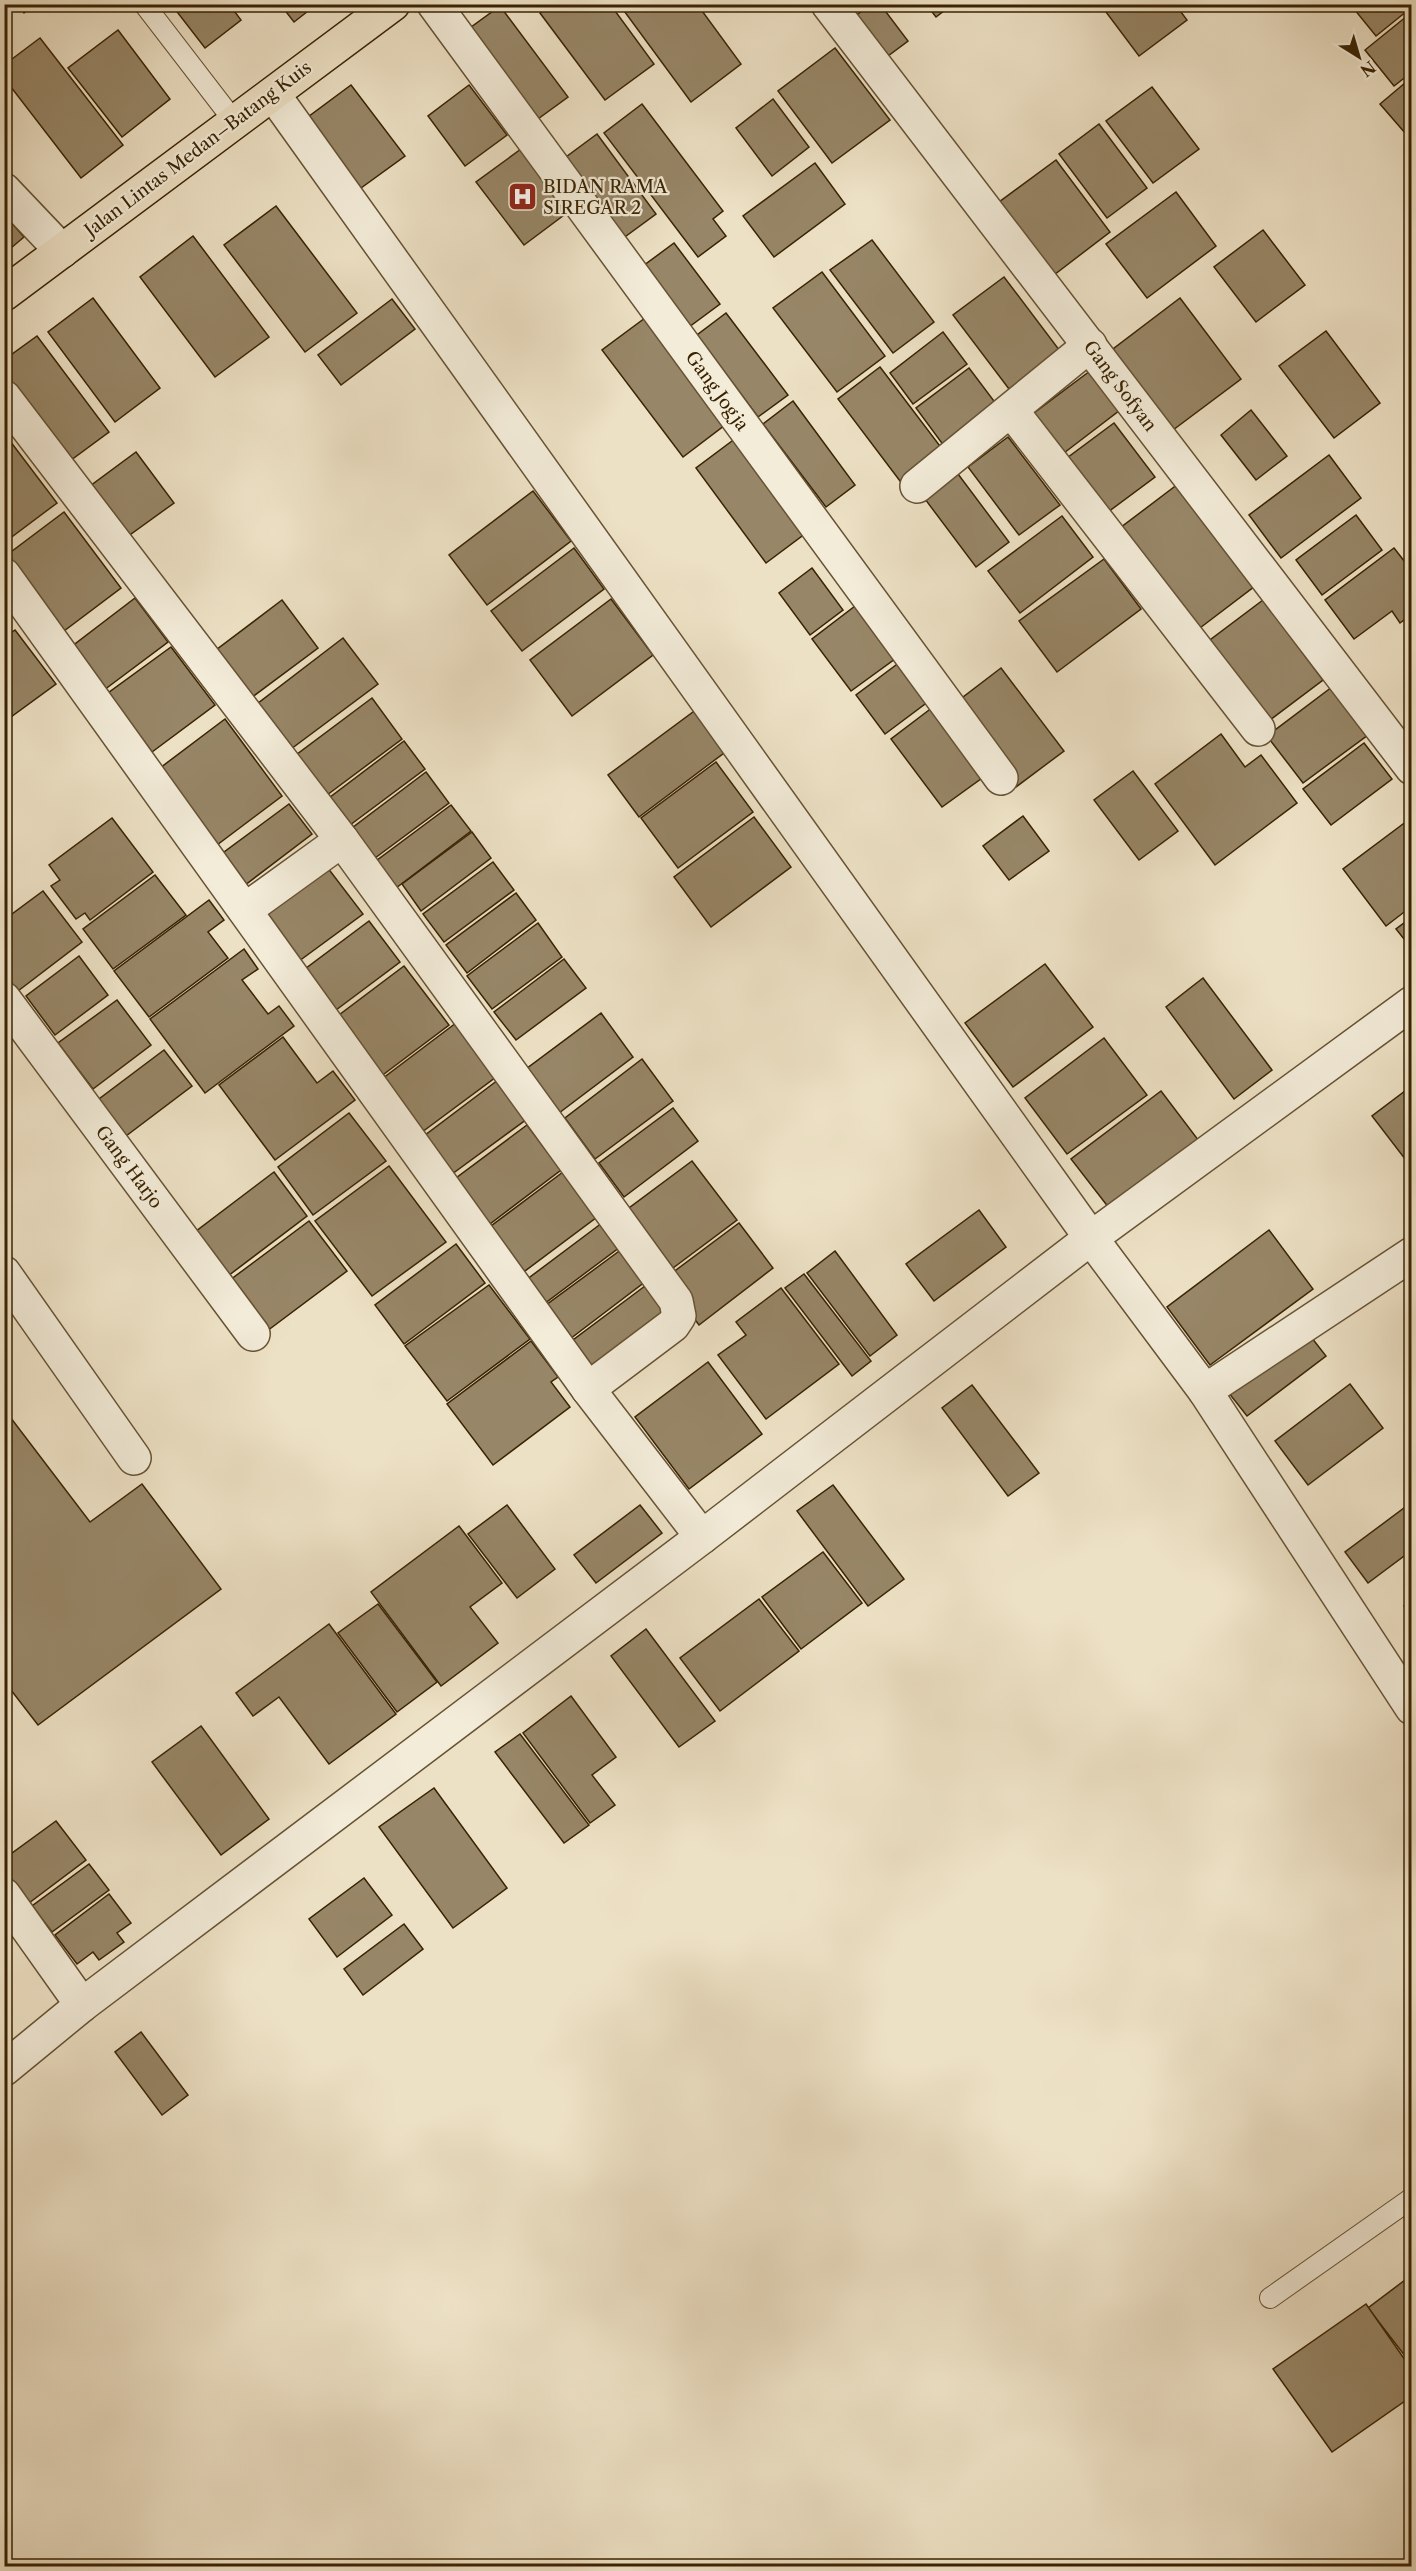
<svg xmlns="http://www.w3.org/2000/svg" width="1416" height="2571" viewBox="0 0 1416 2571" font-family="'Libre Caslon Text',serif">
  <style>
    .building { fill: #978667; stroke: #392302; stroke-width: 1.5 }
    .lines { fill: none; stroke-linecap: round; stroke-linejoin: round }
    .service-casing { stroke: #665233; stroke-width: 22 }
    .minor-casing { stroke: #665233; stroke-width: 36 }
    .trunk-casing { stroke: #392302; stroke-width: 36 }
    .service { stroke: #f3ecd9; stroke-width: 20 }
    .minor { stroke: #f3ecd9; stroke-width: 33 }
    .trunk { stroke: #ede1c5; stroke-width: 33 }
    .labels { text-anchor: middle; stroke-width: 4.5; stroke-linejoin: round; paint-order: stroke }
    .street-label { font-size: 18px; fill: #392302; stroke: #f3ecd9 }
    .poi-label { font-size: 18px; fill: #392302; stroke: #f3ecd9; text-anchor: start }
  </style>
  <rect width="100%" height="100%" fill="#ede1c5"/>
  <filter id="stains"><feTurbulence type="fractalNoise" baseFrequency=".00333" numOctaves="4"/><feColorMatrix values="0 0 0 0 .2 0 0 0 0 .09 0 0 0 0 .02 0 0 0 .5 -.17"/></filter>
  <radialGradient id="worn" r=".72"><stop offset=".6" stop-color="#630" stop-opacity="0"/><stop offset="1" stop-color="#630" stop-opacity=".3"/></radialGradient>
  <g class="building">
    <polygon points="18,4 35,4 24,13"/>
    <polygon points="171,4 229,4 241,20 205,48"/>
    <polygon points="280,4 317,4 294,22"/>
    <polygon points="550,4 610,4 654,64 605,100 540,13"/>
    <polygon points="619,4 697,4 741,64 691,102"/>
    <polygon points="871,4 880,4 908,41 880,62 849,21"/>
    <polygon points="926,4 953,4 936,17"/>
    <polygon points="1100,4 1175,4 1187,20 1139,56"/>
    <polygon points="1350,4 1412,4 1412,7 1376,36"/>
    <polygon points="500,6 568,97 531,124 463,33"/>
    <polygon points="1412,12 1412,72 1394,86 1365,50"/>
    <polygon points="118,30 170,99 122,137 68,68"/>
    <polygon points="40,38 123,145 81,178 4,78 4,65"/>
    <polygon points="835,48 890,120 832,163 778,91"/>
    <polygon points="1412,77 1412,141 1380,104"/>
    <polygon points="351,85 405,156 361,188 308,117"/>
    <polygon points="469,85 507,135 465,166 428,116"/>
    <polygon points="1152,87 1199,149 1153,183 1106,121"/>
    <polygon points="773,99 809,147 772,176 736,128"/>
    <polygon points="642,104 723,211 713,219 726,236 698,257 604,133"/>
    <polygon points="1099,124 1147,188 1107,218 1059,154"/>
    <polygon points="597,134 656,214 622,239 562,160"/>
    <polygon points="521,149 568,212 524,245 476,182"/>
    <polygon points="1056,160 1110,232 1050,278 995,205"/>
    <polygon points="815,163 845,204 774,257 743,216"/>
    <polygon points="1176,192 1216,246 1147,298 1106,244"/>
    <polygon points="276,206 357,313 305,352 224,245"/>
    <polygon points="4,214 24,237 4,254"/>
    <polygon points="1263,230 1305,285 1256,322 1214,267"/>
    <polygon points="193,236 269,337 215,377 140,277"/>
    <polygon points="872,240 934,322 893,353 830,270"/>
    <polygon points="674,243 720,304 689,327 643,266"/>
    <polygon points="822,272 885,356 837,392 773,308"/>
    <polygon points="1004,277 1060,351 1009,389 953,315"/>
    <polygon points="93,298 160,388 115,422 48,332"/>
    <polygon points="1180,298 1241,379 1173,430 1113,349"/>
    <polygon points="392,299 415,329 341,385 318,355"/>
    <polygon points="726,313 788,395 758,417 697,335"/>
    <polygon points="645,318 725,425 683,457 602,350"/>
    <polygon points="1326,331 1380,403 1334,438 1279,366"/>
    <polygon points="943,332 967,364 913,404 890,373"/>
    <polygon points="37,336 109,432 63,466 4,388 4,360"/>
    <polygon points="880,367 946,454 903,485 838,399"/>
    <polygon points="969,368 1000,409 947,450 916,408"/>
    <polygon points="1090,371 1120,410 1060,456 1030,416"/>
    <polygon points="793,401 855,485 826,507 763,424"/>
    <polygon points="1251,410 1287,456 1256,480 1221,435"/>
    <polygon points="1114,423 1155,477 1104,515 1063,461"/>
    <polygon points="4,433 57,503 5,542 4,542"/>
    <polygon points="1008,437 1060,505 1019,535 968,467"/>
    <polygon points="736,438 806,533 766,563 696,468"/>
    <polygon points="136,452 174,503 120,542 82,492"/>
    <polygon points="1329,455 1361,498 1281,558 1249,515"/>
    <polygon points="958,474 1009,542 976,567 925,499"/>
    <polygon points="1178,484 1255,586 1192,634 1116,531"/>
    <polygon points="533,491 571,541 487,605 449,555"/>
    <polygon points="64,512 121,588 64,631 7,555"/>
    <polygon points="1356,515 1382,550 1322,595 1296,560"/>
    <polygon points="1062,516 1093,557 1020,613 988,571"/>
    <polygon points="574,548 604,589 522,651 491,611"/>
    <polygon points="1394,548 1412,571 1412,614 1400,623 1392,611 1354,639 1325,600"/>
    <polygon points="1104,559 1141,609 1057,672 1019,621"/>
    <polygon points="812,568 843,610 810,635 779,593"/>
    <polygon points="135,598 168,642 104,690 71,647"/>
    <polygon points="611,599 653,655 572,716 530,660"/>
    <polygon points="282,600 318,648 251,698 216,650"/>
    <polygon points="1263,600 1323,680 1262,726 1202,646"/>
    <polygon points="859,603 899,656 851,691 812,639"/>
    <polygon points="15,630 56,684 4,722 4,638"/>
    <polygon points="343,638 378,684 291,749 257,704"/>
    <polygon points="171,647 215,705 152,752 108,693"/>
    <polygon points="904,659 933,698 885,734 856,695"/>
    <polygon points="1001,668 1064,751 1016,787 954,704"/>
    <polygon points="1332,687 1368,735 1303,783 1267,736"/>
    <polygon points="372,698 402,739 327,795 296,755"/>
    <polygon points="937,704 989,773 942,807 891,739"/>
    <polygon points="697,709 728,750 639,817 608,775"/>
    <polygon points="225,719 282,796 209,851 152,774"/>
    <polygon points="1221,734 1245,767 1261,755 1297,803 1215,865 1155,784"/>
    <polygon points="404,741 425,769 350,825 329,798"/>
    <polygon points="1364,743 1392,779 1331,825 1303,789"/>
    <polygon points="716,762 753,812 678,868 641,818"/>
    <polygon points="1133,771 1178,831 1139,860 1094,800"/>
    <polygon points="426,772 449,803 375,858 352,828"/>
    <polygon points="289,804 312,834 240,889 216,858"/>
    <polygon points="451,805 471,831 396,888 376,861"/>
    <polygon points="1023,816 1049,851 1009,880 983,846"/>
    <polygon points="754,817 791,867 711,927 674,877"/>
    <polygon points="112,818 153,872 90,920 85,913 76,919 51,886 60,880 49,865"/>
    <polygon points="1407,821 1412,828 1412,906 1386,926 1343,869"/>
    <polygon points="472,832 491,858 421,911 402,884"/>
    <polygon points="493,862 514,890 444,942 423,914"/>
    <polygon points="324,863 363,914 295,964 257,913"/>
    <polygon points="155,875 186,915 113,969 83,929"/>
    <polygon points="43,891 82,942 14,994 4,982 4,920"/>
    <polygon points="516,893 536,920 467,973 446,945"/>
    <polygon points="209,900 224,920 208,932 228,958 149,1017 114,971"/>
    <polygon points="1412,917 1412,949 1396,929"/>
    <polygon points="369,921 400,962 332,1013 301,972"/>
    <polygon points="538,923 562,957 492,1009 467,976"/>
    <polygon points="244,949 258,969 242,980 268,1014 279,1006 294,1026 205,1093 150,1019"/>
    <polygon points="79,956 108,995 55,1035 26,996"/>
    <polygon points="564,959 586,988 516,1040 494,1012"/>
    <polygon points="1045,964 1093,1027 1013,1087 965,1023"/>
    <polygon points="404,966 449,1025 376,1080 331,1021"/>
    <polygon points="1203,978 1272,1070 1234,1099 1166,1007"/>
    <polygon points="117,1000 151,1045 93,1089 58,1043"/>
    <polygon points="601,1013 633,1057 559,1113 526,1069"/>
    <polygon points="456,1023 496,1077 418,1135 378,1082"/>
    <polygon points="283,1037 317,1083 333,1071 355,1100 275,1160 219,1085"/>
    <polygon points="1104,1038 1147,1095 1067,1154 1025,1098"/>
    <polygon points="164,1050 192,1086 126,1136 99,1099"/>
    <polygon points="642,1059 673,1101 595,1159 565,1118"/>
    <polygon points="498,1080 527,1119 448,1177 420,1139"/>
    <polygon points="1409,1088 1412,1091 1412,1168 1372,1116"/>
    <polygon points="1161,1091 1199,1141 1109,1208 1071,1159"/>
    <polygon points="673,1108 698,1141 624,1197 599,1163"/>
    <polygon points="349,1113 386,1161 313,1215 278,1167"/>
    <polygon points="527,1125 561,1170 486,1227 452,1181"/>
    <polygon points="692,1161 737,1220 673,1268 629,1208"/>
    <polygon points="389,1166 446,1242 372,1296 315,1221"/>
    <polygon points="274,1172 307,1216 224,1279 191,1235"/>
    <polygon points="563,1172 597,1217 521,1274 487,1229"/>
    <polygon points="979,1210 1006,1247 934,1301 906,1264"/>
    <polygon points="309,1221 347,1271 263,1334 226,1283"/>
    <polygon points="602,1223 620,1247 540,1307 522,1283"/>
    <polygon points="739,1223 773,1268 699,1325 664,1279"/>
    <polygon points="1269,1230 1313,1289 1210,1365 1167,1307"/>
    <polygon points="456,1244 485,1283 404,1344 375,1305"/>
    <polygon points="622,1249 646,1281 566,1342 542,1308"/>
    <polygon points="835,1251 897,1335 870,1356 807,1273"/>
    <polygon points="804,1274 871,1361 852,1376 785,1288"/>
    <polygon points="649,1283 671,1313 591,1374 569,1343"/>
    <polygon points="489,1285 530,1339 447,1401 405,1346"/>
    <polygon points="781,1288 839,1364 766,1419 718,1355 746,1335 736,1322"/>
    <polygon points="1308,1333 1326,1356 1247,1416 1228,1392"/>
    <polygon points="531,1341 558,1377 551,1382 570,1407 493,1465 447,1404"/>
    <polygon points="708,1362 762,1434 689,1489 635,1417"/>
    <polygon points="1350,1384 1383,1428 1308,1485 1275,1441"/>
    <polygon points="972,1385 1039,1473 1008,1496 942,1408"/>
    <polygon points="4,1409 90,1522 142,1484 221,1589 38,1725 4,1681"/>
    <polygon points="833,1485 904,1579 868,1606 797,1511"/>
    <polygon points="1412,1502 1412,1550 1368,1583 1345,1552"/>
    <polygon points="507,1505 555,1569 517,1598 468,1534"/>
    <polygon points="640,1505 662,1533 596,1583 574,1555"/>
    <polygon points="459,1526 502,1583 470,1607 498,1643 441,1686 371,1592"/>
    <polygon points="823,1552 862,1603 801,1649 762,1597"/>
    <polygon points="759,1599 799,1651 720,1711 680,1658"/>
    <polygon points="1412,1600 1412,1617 1404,1606"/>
    <polygon points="378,1604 437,1682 397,1712 338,1633"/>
    <polygon points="329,1624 396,1714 329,1764 279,1697 253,1716 236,1693"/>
    <polygon points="646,1629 715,1721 679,1747 611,1656"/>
    <polygon points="571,1696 616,1757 592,1775 615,1805 590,1823 523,1733"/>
    <polygon points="201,1726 269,1819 221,1855 152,1762"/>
    <polygon points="520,1734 589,1825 564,1843 495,1752"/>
    <polygon points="434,1788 507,1888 453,1928 379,1827"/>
    <polygon points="56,1821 86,1860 29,1903 4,1870 4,1859"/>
    <polygon points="89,1864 109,1890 52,1932 32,1906"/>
    <polygon points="364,1878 392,1915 337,1957 309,1919"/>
    <polygon points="109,1894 131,1923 117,1933 124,1942 99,1960 93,1952 77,1964 55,1935"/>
    <polygon points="404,1924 423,1949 363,1995 344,1969"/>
    <polygon points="141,2032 188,2095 162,2115 115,2052"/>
    <polygon points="1405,2280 1412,2288 1412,2365 1368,2308"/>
    <polygon points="1366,2304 1412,2370 1412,2396 1332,2452 1273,2369"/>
  </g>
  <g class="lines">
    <defs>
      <g id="service">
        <polyline points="144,4 234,121"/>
        <polyline points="1270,2298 1412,2198"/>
      </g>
      <g id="minor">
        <polyline points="434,4 1001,778"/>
        <polyline points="828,4 1412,768"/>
        <polyline points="273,94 1091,1238 1205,1391 1412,1708"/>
        <polyline points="4,190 62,251"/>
        <polyline points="4,397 342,840 676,1301 679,1316 673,1325 588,1389"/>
        <polyline points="1011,410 1258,729"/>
        <polyline points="917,486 1090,345"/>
        <polyline points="4,575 588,1389 702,1537"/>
        <polyline points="245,910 342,840"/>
        <polyline points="4,999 253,1334"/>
        <polyline points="4,1273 134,1458"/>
        <polyline points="1205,1391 1412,1254"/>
        <polyline points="4,1895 82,2005"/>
        <polyline points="4,2069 82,2005 702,1537 1091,1238 1412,1003"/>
      </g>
      <polyline id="trunk" points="4,294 393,4"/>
    </defs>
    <use href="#service" class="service-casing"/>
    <use href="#minor" class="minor-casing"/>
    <use href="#trunk" class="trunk-casing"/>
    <use href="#service" class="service"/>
    <use href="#minor" class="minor"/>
    <use href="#trunk" class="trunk"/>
  </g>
  <defs>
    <symbol id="hospital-square" viewBox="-11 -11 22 22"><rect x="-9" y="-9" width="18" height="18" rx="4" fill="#8f2418" stroke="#f3ecd9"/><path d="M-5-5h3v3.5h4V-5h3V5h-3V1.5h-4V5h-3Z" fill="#fff"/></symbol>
  </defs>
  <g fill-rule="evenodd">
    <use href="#hospital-square" x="506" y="180" width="33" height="33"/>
  </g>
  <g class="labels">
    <g class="street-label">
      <text transform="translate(198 149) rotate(-37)" y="6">Jalan Lintas Medan–Batang Kuis</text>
      <text transform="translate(1120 386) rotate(53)" y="6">Gang Sofyan</text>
      <text transform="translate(717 391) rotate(54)" y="6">Gang Jogja</text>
      <text transform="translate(129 1167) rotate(53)" y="6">Gang Harjo</text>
    </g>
    <g class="poi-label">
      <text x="543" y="193">BIDAN RAMA<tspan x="543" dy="21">SIREGAR 2</tspan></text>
    </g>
  </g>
  <rect width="1416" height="2571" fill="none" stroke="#ede1c5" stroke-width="24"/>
  <rect x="6" y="6" width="1404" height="2559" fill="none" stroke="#392302" stroke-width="3"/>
  <rect x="12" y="12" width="1392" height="2547" fill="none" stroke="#392302" stroke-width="1.5"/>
  <g transform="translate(1359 57) rotate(143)" stroke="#f3ecd9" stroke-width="4.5" paint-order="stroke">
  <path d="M0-4.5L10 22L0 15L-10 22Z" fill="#392302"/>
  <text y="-9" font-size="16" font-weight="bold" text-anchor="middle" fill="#392302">N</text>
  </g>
  <rect width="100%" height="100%" filter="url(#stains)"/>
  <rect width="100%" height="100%" fill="url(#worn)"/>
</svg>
